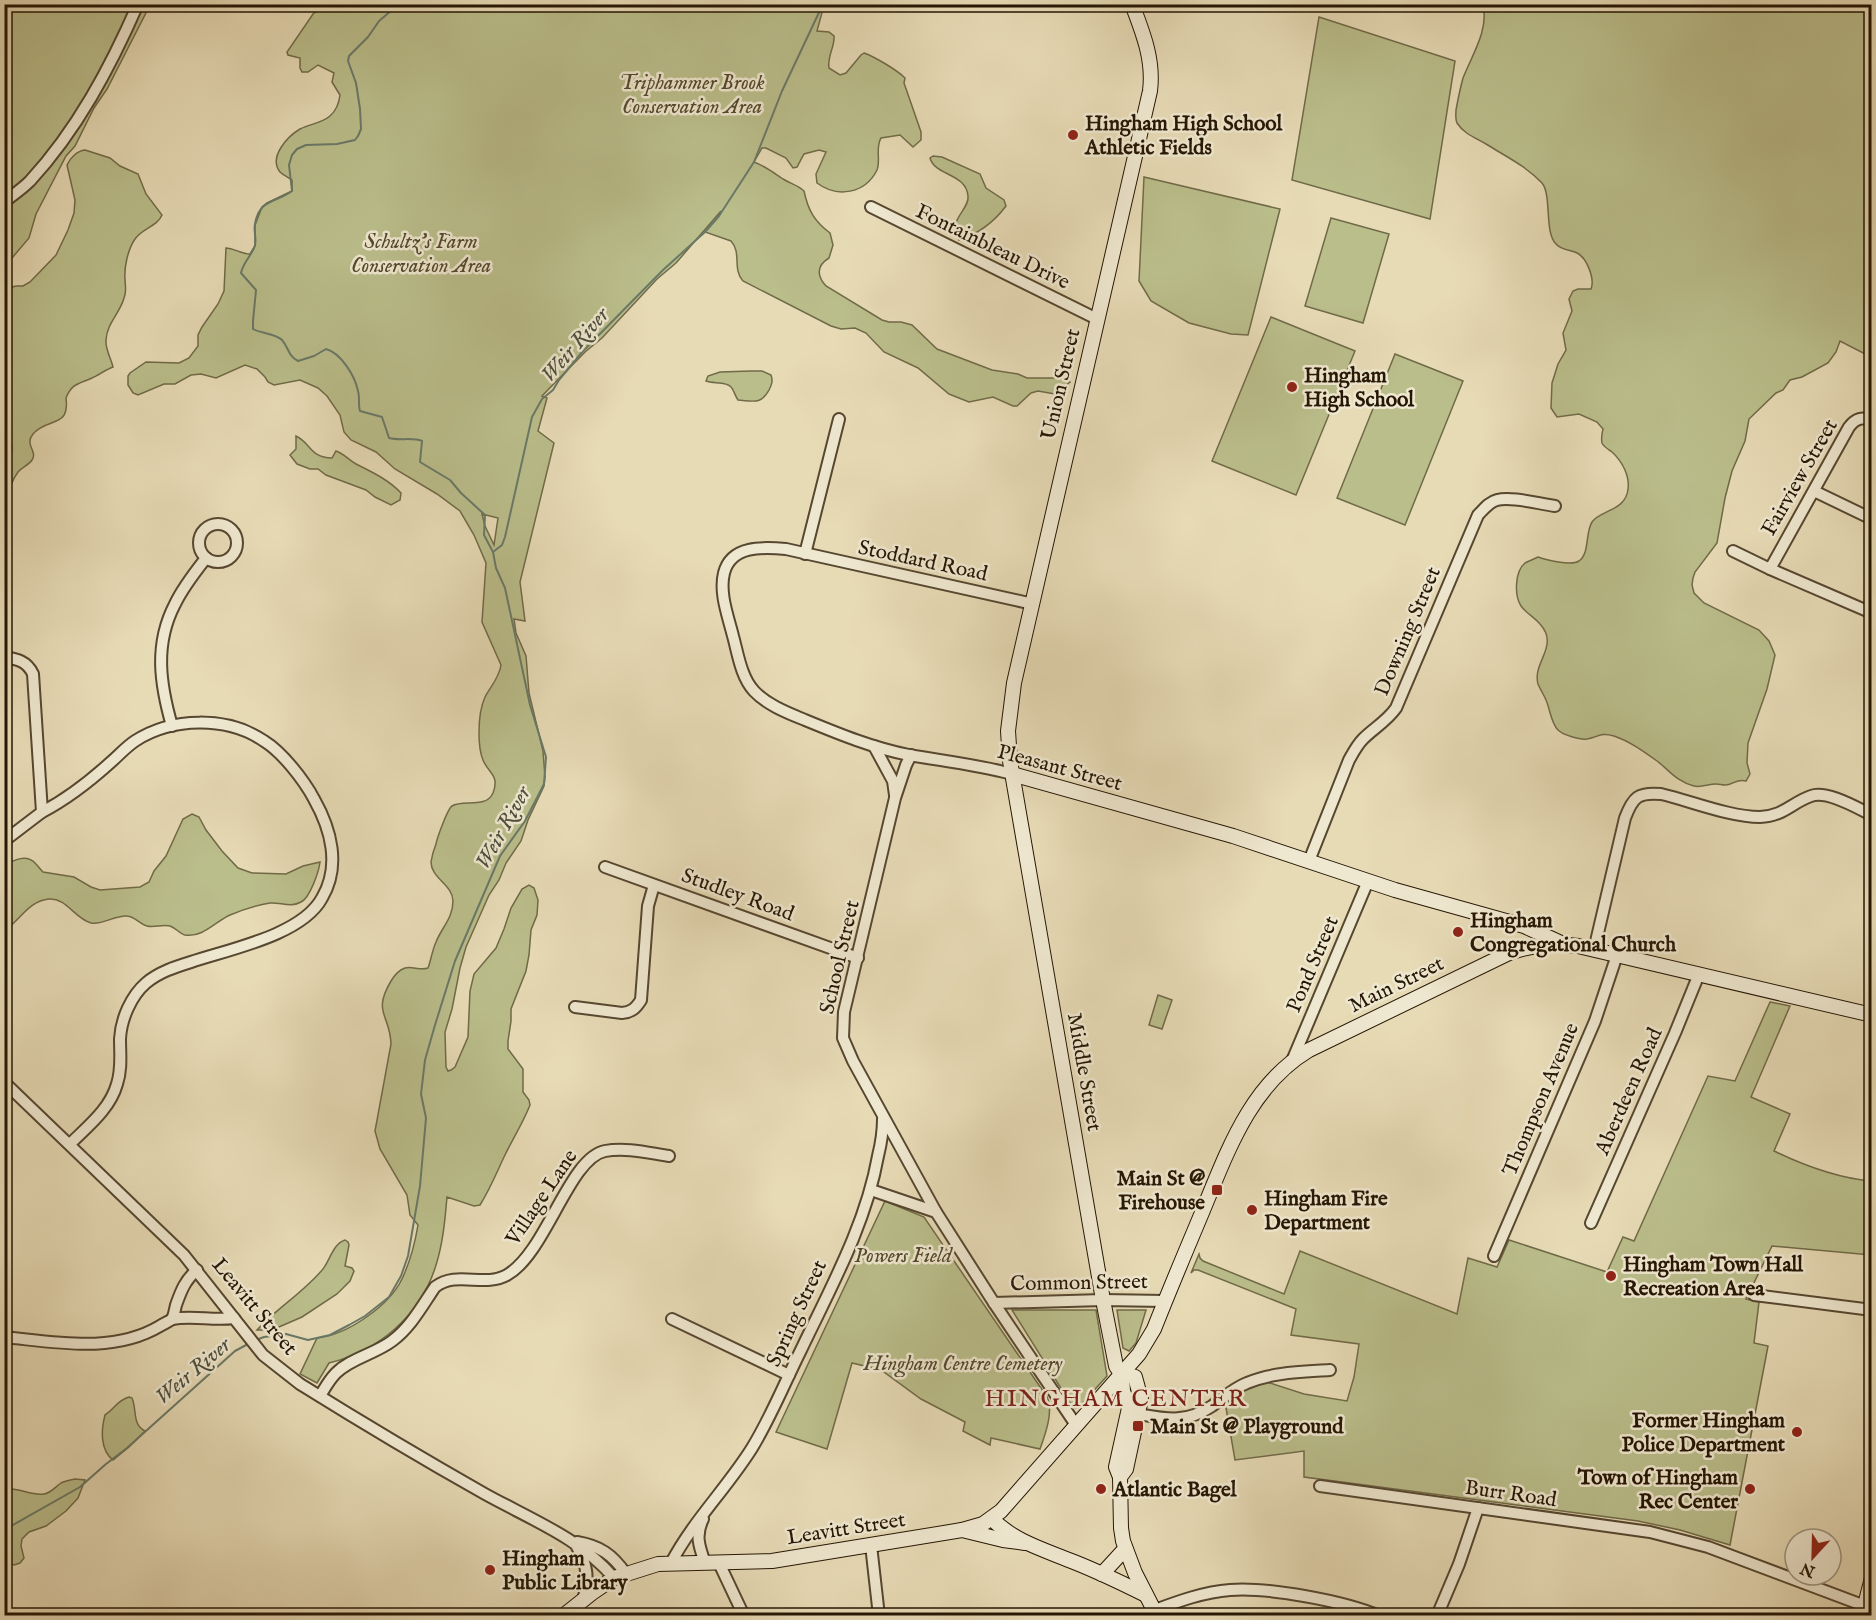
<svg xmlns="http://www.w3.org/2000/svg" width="1876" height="1620" viewBox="0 0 1876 1620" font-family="'IM FELL English',serif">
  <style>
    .green { fill: #babe8b; stroke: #706a48; stroke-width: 1.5; fill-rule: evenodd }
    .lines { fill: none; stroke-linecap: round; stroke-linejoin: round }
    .stream { stroke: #697968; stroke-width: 2 }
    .street-casing { stroke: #564730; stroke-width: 14 }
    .secondary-casing { stroke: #251604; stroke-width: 16 }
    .street { stroke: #efe8d0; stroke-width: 10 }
    .secondary { stroke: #efe8d0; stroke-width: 14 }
    .poi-dot { fill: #8f2418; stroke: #efe8d0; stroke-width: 2 }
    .labels { text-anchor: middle; stroke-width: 5; stroke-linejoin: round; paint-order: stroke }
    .park-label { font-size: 21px; font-style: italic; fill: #52482c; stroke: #efe8d0 }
    .poi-label { font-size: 21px; font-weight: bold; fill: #251604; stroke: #efe8d0; text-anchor: start }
    .street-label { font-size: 21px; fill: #251604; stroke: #efe8d0 }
    .water-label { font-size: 22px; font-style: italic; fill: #4d503e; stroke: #efe8d0 }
    .quarter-label { font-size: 24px; letter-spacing: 1.5px; fill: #7a1f14; stroke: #efe8d0 }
  </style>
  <rect width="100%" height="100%" fill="#e7dbb6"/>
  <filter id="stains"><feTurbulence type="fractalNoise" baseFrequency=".00333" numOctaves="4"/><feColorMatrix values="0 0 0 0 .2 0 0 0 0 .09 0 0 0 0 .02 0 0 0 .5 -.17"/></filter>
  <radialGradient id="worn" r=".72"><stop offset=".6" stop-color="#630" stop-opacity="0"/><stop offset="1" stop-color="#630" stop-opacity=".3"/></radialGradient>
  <g class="green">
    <path d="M326,4L824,5L817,31L829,32L834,36C835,47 827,56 829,68L840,75L846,73L861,55L864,53C875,57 897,70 905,78L904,83L921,132V140L913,147L900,135L881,138C875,148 881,160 877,170C865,194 837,198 817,183L816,174L826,152L819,150L804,154L797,167L793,168L786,158L766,148H762L754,162C765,166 774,173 783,179C791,184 798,185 804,191C808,210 814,221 830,233L833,245L829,258C816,266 817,276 826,286L882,320L889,322H901L912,325L937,349L992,370L1018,374L1027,378H1063L1070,382L1055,394L1038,391L1031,393L1017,406H1013L993,397L969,402L949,394L918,368L884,352L866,333L855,328L841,329L831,326L743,281C732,269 742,253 731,241L705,232L719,216L721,211L676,263L657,279L602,338L585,352L542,396L547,398L538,431L554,443L520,582L525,621L514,619L516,633L526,656L529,693L543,751L545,777L544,786L528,820L521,841L506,863L499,880L489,895L466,947L460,968L452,1009L445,1032L446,1067L448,1071L451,1070L455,1067L468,1037L470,991L474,974L496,948L504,929L511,908L522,889L529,885L534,888L538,900L537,915L531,930L529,955L526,971L511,1009V1021L508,1041V1049L523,1069V1092L529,1100L530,1105C523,1123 512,1140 504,1157C496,1174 490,1189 480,1205L474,1206L447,1197C445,1220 443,1243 436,1265C421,1315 379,1351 329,1363L317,1383L300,1374L317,1338C347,1335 389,1306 402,1279C410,1262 415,1243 418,1225L410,1215L407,1195L380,1149L375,1131L391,1044C390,1014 372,1013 391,981C394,976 399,970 405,968C413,966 420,971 428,968C431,960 432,951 436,942C442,927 453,918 453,901C453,885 431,878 431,862C432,856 434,849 436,844C437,838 448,808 452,806C463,799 486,809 493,793C500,775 488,773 483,760C480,753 479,741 479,733C479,722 480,708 485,697C491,686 499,678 501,665L482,622L486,563L474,535L460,511L437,494L395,469L376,452L351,440L344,432L340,415L327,396L318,388L300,380L274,385L268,382L265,377L257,369L245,365L216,378L201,374L191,375L175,384H164L138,395L133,393L128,385V376L130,373L146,362L179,363L189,358L198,346V335L202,327L218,304L224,291L226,248C233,248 242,254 250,254L255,246V225L262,207L267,203L292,191V180C288,177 283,175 280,172C268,157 288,136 300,129C310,124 322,123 330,116C337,110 339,103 340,95L332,82L334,73L318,65L308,72H302L300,68V58L288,55L287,52L313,14ZM482,514L498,518L494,545L485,526Z"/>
    <polygon points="5,5 150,5 107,89 94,108 75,146 66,156 36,214 29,238 12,258 5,264"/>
    <path d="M1483,5H1871V357L1840,341L1836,352L1828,363L1802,377L1790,380L1783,390L1776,393L1749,419L1745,441L1732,471L1725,498L1717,543L1695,572L1693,578L1692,585L1694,593L1704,603L1759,630L1769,641L1775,655L1767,689L1748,743L1747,763L1750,774L1746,781C1737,778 1733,785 1725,785C1722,785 1719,784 1716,784C1708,784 1701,788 1694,786C1677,782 1669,770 1657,761C1643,751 1629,741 1614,736C1600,732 1599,737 1587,739C1580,740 1563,735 1558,730C1551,723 1550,709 1546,700C1544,695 1540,689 1538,684C1532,662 1560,646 1540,624C1534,617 1526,613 1521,606C1514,595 1515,571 1525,563C1529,561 1534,559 1538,557C1546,560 1571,566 1579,561C1590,553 1585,533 1592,522C1600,510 1626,511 1628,489C1630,476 1622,461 1612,452C1608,449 1604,447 1602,443C1601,438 1602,433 1603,429L1597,422L1579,414L1557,417L1551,408L1552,383L1558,364L1566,350L1563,333L1572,311L1569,299L1573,291L1578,289H1591C1595,279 1587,258 1577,253C1571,250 1561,250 1556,244C1544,232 1552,195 1542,183C1526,166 1505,156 1486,144C1476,138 1464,134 1457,123C1455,119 1456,114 1456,110C1458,99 1460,89 1463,78C1472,55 1489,30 1483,5Z"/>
    <polygon points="1319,17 1455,61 1430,219 1292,180"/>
    <path d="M85,150L110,158L120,166L138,174L146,194L162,215C157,227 142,228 135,239C128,249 124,267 125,279C125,286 127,291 124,298C120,313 107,323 106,340C105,349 111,358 113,367C105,370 99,375 92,378C79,384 72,383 66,398C70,429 47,417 33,434C24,445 38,451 32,460C29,465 22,467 18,472C13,479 9,489 7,498C6,503 7,506 5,511V462C19,451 9,439 4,425L5,289L16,286H23L30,282L56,255L68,230L74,213L75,200L67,165C70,158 77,151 85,150Z"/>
    <path d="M933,156L942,157L980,174L986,188L1004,200L1006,206C994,222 978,234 959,240C946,220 970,210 968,196C966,173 935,176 930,158Z"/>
    <polygon points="1144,177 1280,209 1248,335 1231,334 1189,323 1151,301 1139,281"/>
    <polygon points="1331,218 1389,234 1363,323 1305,306"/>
    <polygon points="1271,317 1355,351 1296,495 1212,461"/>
    <polygon points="1395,354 1463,381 1405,525 1337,498"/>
    <path d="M751,371H762L771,375C773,381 772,384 769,390C761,405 753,401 738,400C735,396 734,390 731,387C726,381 713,384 706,381L708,376L720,372Z"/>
    <path d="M296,436C311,443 310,458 332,458L336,451C343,453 349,460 356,464C372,472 389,480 401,493L400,500L391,505L375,497L366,490L326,475L318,469H310L297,464L290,455L296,449Z"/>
    <path d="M192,814L199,817L206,830L222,851L238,868L252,873L286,874L303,866L320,862C319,871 310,898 301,902C291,908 280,902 270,903C257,905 242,910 230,915C216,921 203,938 185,935C180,934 176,928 170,926C162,924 154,928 147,926C139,924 136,917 127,916C115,915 103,925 91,923C74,918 67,898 49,899C28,901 20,921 5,930V866C14,859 27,854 36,864C38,866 40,869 43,872L74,877L91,887L100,890L140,887L149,882L154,871L166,856L183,819Z"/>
    <polygon points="1158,995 1172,1000 1162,1029 1149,1025"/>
    <path d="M1770,1002L1790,1006L1751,1097L1790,1114L1774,1151C1805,1166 1837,1178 1871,1181V1255L1772,1246L1746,1299L1759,1302L1754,1343L1768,1346L1730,1545L1680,1530L1638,1521L1304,1477V1451L1235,1460L1225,1402L1245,1389L1264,1381L1304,1394L1347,1401L1354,1377L1359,1344L1291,1335L1296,1309L1198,1270H1194L1191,1273L1199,1254L1200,1258L1203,1261L1284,1294L1300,1251L1457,1314L1468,1258L1497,1267L1509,1240L1607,1272L1623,1237L1634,1241L1708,1076L1735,1081Z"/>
    <path d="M885,1201L924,1217L1047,1397C1054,1411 1045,1435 1040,1449L991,1438L990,1445L963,1431L965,1422L921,1399L881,1370L852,1363L827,1449L776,1432Z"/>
    <path d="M345,1240L348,1242L349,1245L345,1266L352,1268L354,1271L350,1281L337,1294L302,1317L272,1330H257C277,1308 303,1293 323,1269C330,1260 333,1244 345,1240Z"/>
    <polygon points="1012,1310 1096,1310 1107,1376 1079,1407 1075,1408 1072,1406"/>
    <polygon points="1117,1310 1146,1310 1136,1343 1129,1351 1123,1348"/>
    <path d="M129,1397L132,1398C137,1409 132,1425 145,1431L129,1447L113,1460C100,1450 101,1430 105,1415C116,1408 116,1401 129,1397Z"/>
    <path d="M75,1479L85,1480L78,1498L66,1511L46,1526L29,1532L22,1539L21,1546L24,1558L20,1563L14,1565L5,1561V1489C18,1487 31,1496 44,1494C51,1493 55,1487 61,1483C65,1481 70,1480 75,1479Z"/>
  </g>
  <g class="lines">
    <g class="stream">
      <path d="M399,4L379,21L368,37L349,56L348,61L356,83L360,109L361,129L358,136L355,140L337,144L306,145L297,149L292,155L289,165L292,191C276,203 259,199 255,224C253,232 258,241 254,248C250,257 243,263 241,273L256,290L253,321V329C262,334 275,333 282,340C289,348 288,356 298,361L314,356L326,349C341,353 355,376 358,391C360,398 358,405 360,411L382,417L389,438C400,441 412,437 422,441L420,462L450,480L461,493L485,515L484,535L493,552"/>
      <polyline points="256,1340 264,1337 286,1334 308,1340 330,1335 349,1325 365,1316 389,1297 401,1276 408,1256 420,1186 426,1118 421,1094 425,1060 435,1025 455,961 500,856 525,821 544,784 546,757 530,705 505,588 496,568 493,552 502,545 505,537 532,417 542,399 553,390 559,380 583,351 663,270 705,232 719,216 754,162 782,91 823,4"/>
      <polyline points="4,1530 80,1487 106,1464 127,1448 235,1351 248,1344"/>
    </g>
    <defs>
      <g id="street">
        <path d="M4,202C13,195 22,189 30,181C77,130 110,68 138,4"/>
        <polyline points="871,207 1097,319"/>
        <polyline points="1814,491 1872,519"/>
        <circle cx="218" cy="543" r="19"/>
        <polyline points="1733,551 1770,569 1872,613"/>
        <polyline points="805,554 839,419"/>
        <path d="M1770,569L1849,427C1856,418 1862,417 1872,420"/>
        <path d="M4,657C17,659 27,661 33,674L42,812L4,841"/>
        <path d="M172,726C160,684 154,644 175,604C183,587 195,572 206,558"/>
        <polyline points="874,746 893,781 895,795"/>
        <polyline points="911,755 906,765 895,798 844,1012 843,1038 853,1061 936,1212 994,1303 1076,1425"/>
        <path d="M1012,774C979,765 944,761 909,755C873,748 839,734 805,720C788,713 767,705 754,691C741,677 738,654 733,636C728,616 719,593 724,573C731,545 763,547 786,549L1033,604"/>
        <path d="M42,812C67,799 90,781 111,762C119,755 126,747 135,741C172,717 227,716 264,741C282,752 304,780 314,799C331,829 341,866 322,898C302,935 230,949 191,962C175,967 159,972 146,983C131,996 121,1019 120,1039C120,1054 122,1069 117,1084C110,1109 88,1126 70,1144"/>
        <path d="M1309,861L1349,760C1353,753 1357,745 1363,739C1374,728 1387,721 1396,708L1478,515C1484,509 1489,502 1497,500C1512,496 1539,504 1555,506"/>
        <polyline points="605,867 858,958"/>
        <path d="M1594,950L1625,818C1633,797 1638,792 1661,794C1691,801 1730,817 1760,817C1784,816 1791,803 1811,796C1827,790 1857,808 1872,815"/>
        <path d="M575,1007L622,1013C632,1012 636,1008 641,1000L648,906L654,885"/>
        <polyline points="1292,1061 1368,881"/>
        <path d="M4,1082L184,1255L263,1355L300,1384C361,1422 423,1459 485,1494C530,1519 580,1538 614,1578"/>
        <polyline points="871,1190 936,1212"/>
        <polyline points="1591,1223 1675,1033 1699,974"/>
        <polyline points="1494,1256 1595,1021 1617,955"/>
        <polyline points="1754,1295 1872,1310"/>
        <polyline points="994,1303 1103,1300 1165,1301"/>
        <path d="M172,1319C193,1315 213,1321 234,1318"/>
        <polyline points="672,1319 789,1375"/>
        <path d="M4,1337C56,1342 113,1354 160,1326C163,1324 170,1321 172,1319C174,1316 175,1309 176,1305C181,1291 185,1280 197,1270"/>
        <path d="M320,1396C325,1388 329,1380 336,1373C351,1358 375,1354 392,1341C411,1327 422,1306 435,1287C457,1270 484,1288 507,1275C546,1253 569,1158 605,1151C626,1147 649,1153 669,1156"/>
        <path d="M1132,1413C1163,1418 1184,1425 1212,1406C1223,1398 1234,1388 1247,1383C1273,1372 1302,1372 1330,1370"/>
        <polyline points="1320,1486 1650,1532 1708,1547 1865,1606"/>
        <path d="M703,1519C695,1535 699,1546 705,1563"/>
        <path d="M577,1542C600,1546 612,1554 626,1574"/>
        <polyline points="871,1545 879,1616"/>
        <path d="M577,1547C588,1565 589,1580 583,1600"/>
        <path d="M671,1563C693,1521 727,1488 752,1448C771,1417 785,1382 801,1350C831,1287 866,1224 878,1156C881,1144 883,1132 883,1119"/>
        <polyline points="719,1563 744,1616"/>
        <path d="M1155,1610C1179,1601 1204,1592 1230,1590C1268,1587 1344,1601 1379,1616"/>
        <polyline points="1437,1616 1459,1564 1478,1508"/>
      </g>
      <g id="secondary">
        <polyline points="1012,774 1233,836 1395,890 1524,926 1559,942"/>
        <path d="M1122,1375L1116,1366L1103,1300L1010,761L1008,731L1014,683L1150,91C1154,60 1143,33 1132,4"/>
        <polyline points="1122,1375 1123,1391 1129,1408 1116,1467 1120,1477 1121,1528 1123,1541 1135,1573 1157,1616"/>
        <polyline points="1120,1477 1126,1469 1141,1399 1135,1377 1129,1375 1122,1375"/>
        <path d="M992,1519C1015,1542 1045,1550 1074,1562C1099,1572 1122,1583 1146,1595"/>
        <path d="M962,1530L983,1524L1001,1511L1139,1354L1154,1329C1169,1291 1185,1253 1201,1215C1227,1153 1249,1086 1309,1050L1509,953C1532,945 1553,942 1578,946L1872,1015"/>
        <polyline points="1102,1574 1125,1549"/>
        <polyline points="563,1616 592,1593 614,1578 658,1564 772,1561 962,1530 1003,1540 1025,1543"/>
        <polyline points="1862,1616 1872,1578"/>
      </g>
    </defs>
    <use href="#street" class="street-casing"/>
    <use href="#secondary" class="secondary-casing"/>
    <use href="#street" class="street"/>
    <use href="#secondary" class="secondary"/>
  </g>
  <g class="poi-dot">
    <circle cx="1073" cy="135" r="6"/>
    <circle cx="1292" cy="387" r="6"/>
    <circle cx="1458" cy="932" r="6"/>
    <rect x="1211" y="1184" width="12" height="12" rx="3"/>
    <circle cx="1252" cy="1210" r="6"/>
    <circle cx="1611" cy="1276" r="6"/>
    <rect x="1132" y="1420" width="12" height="12" rx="3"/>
    <circle cx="1797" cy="1432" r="6"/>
    <circle cx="1101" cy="1489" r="6"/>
    <circle cx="1750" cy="1489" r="6"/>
    <circle cx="490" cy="1570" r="6"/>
  </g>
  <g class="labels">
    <g class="park-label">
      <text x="692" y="89">Triphammer Brook<tspan x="692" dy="24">Conservation Area</tspan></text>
      <text x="421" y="248">Schultz's Farm<tspan x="421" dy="24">Conservation Area</tspan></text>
      <text x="903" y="1262">Powers Field</text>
      <text x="963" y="1370">Hingham Centre Cemetery</text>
    </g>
    <g class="poi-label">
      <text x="1085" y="130">Hingham High School<tspan x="1085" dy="24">Athletic Fields</tspan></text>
      <text x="1304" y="382">Hingham<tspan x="1304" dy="24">High School</tspan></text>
      <text x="1470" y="927">Hingham<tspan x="1470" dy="24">Congregational Church</tspan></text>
      <text x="1205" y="1185" text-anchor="end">Main St @<tspan x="1205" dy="24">Firehouse</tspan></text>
      <text x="1264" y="1205">Hingham Fire<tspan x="1264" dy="24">Department</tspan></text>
      <text x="1623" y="1271">Hingham Town Hall<tspan x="1623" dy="24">Recreation Area</tspan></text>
      <text x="1785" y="1427" text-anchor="end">Former Hingham<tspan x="1785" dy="24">Police Department</tspan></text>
      <text x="1150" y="1433">Main St @ Playground</text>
      <text x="1738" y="1484" text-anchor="end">Town of Hingham<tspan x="1738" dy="24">Rec Center</tspan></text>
      <text x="1113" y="1496">Atlantic Bagel</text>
      <text x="502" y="1565">Hingham<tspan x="502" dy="24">Public Library</tspan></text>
    </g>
    <g class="street-label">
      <text transform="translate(993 246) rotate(26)" y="7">Fontainbleau Drive</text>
      <text transform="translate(1060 384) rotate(-77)" y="7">Union Street</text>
      <text transform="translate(1799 477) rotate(-60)" y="7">Fairview Street</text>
      <text transform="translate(923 560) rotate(12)" y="7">Stoddard Road</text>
      <text transform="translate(1407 631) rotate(-67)" y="7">Downing Street</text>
      <text transform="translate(1060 767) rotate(15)" y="7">Pleasant Street</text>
      <text transform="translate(738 894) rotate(20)" y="7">Studley Road</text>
      <text transform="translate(839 957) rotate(-77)" y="7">School Street</text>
      <text transform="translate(1312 964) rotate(-67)" y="7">Pond Street</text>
      <text transform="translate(1396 984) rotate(-26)" y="7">Main Street</text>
      <text transform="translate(1085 1072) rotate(80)" y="7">Middle Street</text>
      <text transform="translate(1628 1091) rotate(-66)" y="7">Aberdeen Road</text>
      <text transform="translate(1540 1099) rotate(-67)" y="7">Thompson Avenue</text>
      <text transform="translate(541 1197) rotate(-56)" y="7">Village Lane</text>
      <text transform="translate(1079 1282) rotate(-1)" y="7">Common Street</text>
      <text transform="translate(255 1306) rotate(50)" y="7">Leavitt Street</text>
      <text transform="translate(796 1313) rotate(-65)" y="7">Spring Street</text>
      <text transform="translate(1511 1493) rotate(8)" y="7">Burr Road</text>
      <text transform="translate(846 1528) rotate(-9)" y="7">Leavitt Street</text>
    </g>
    <g class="water-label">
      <text transform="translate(574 344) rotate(-49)" y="8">Weir River</text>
      <text transform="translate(502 827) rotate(-61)" y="8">Weir River</text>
      <text transform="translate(192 1370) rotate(-40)" y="8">Weir River</text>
    </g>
    <g class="quarter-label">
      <text x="1116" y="1406">HINGHAM CENTER</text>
    </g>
  </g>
  <rect width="1876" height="1620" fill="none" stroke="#e7dbb6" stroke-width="24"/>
  <rect x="6" y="6" width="1864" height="1608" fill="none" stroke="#251604" stroke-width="3"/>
  <rect x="12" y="12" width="1852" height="1596" fill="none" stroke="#251604" stroke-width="1.5"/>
  <g transform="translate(1813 1557) rotate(202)"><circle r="28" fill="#efe8d0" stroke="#9e947e" stroke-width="1.5"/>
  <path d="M0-4.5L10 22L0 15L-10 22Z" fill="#8f2418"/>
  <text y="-9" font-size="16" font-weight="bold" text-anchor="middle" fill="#251604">N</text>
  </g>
  <rect width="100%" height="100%" filter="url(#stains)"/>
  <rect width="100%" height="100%" fill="url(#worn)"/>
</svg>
